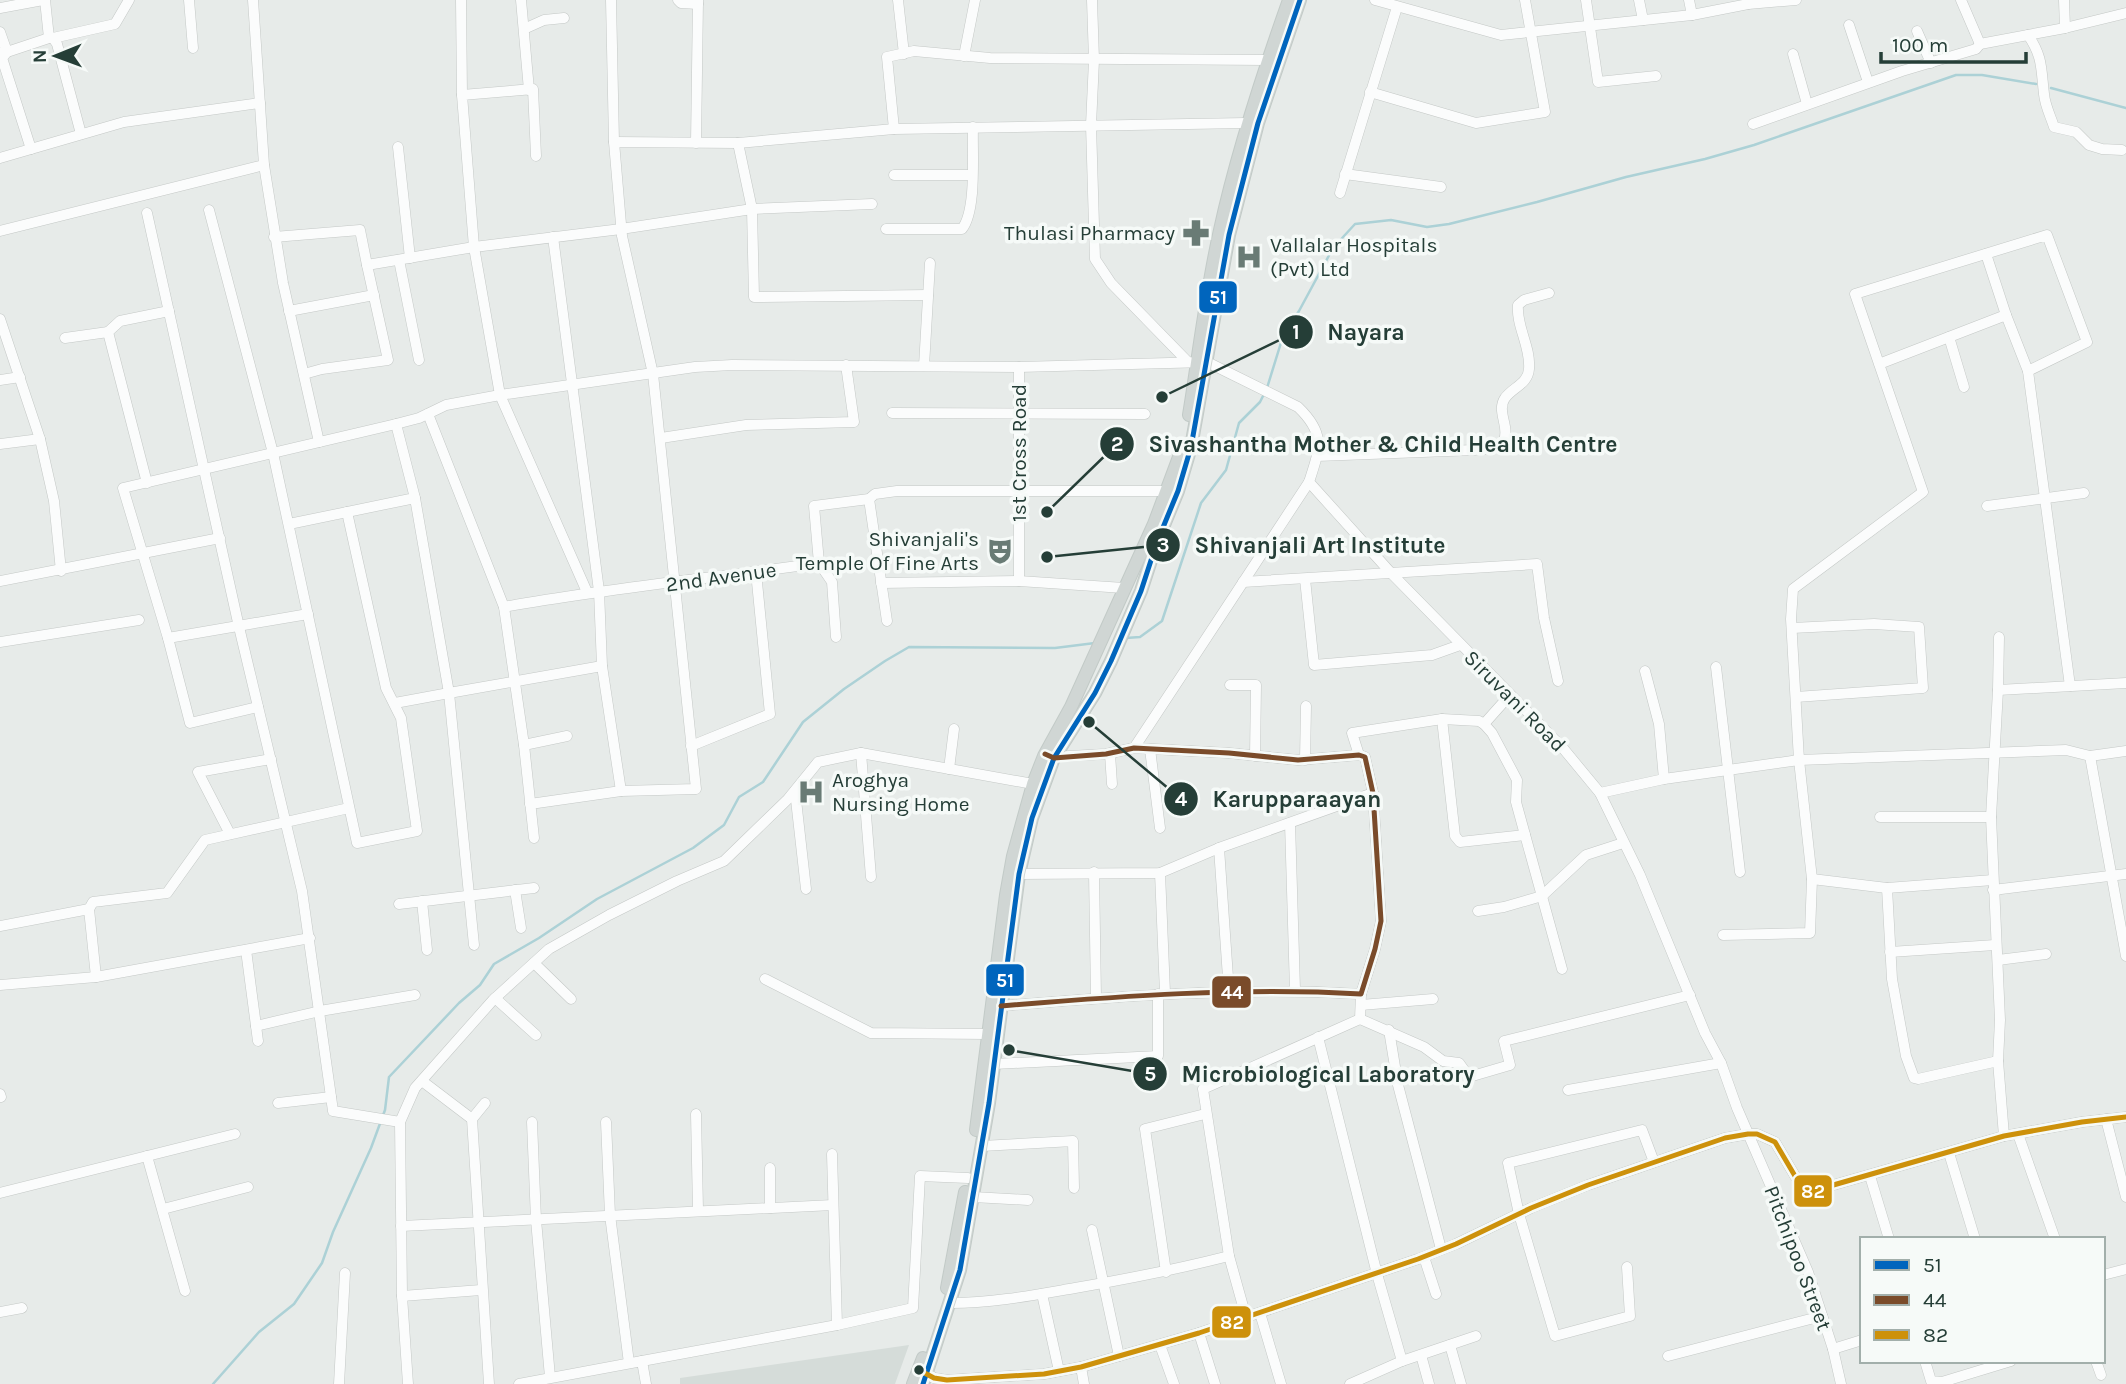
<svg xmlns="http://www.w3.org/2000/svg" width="2126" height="1384" viewBox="0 0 2126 1384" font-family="Karla,sans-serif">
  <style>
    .built { fill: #d5dcd9 }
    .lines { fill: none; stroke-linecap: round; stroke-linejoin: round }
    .stream { stroke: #acd1d6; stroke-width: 2.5 }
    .minor-casing { stroke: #c4c8c6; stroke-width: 11 }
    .major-casing { stroke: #c2cac7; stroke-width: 14 }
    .minor { stroke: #fbfcfc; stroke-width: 10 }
    .major { stroke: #d0d6d4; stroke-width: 12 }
    .bus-1-casing { stroke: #f6faf8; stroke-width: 10 }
    .bus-2-casing { stroke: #f6faf8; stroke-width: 10 }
    .bus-3-casing { stroke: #f6faf8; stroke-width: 10 }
    .bus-1 { stroke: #0065bd; stroke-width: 5 }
    .bus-2 { stroke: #7a4b2a; stroke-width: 5 }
    .bus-3 { stroke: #cd910b; stroke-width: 5 }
    .bus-dot { fill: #253e37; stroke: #f6faf8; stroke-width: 2.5 }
    .labels { text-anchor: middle; stroke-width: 7; stroke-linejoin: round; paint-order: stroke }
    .poi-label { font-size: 21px; fill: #253e37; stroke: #f6faf8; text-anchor: end }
    .street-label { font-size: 21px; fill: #253e37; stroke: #f6faf8 }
    .leader { fill: none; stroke: #253e37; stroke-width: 2.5 }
    .callout-dot { fill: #253e37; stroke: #f6faf8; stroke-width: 2.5 }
    .mark-label { font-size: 21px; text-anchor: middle; font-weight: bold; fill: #fff }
    .callout-label { font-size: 23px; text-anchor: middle; font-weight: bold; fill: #253e37; stroke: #f6faf8; stroke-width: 7; stroke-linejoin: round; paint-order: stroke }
    .line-badge { stroke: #f6faf8; stroke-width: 2.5 }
    .badge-label { font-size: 19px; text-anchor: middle; font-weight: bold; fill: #fff }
  </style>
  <rect width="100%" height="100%" fill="#e7ebe9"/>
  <polygon class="built" points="909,1345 895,1384 680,1384 680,1378"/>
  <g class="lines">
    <g class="stream">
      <polyline points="2051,88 2126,108"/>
      <polyline points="1267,388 1284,333 1299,311 1333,248 1355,224 1391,220 1427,227 1449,224 1537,202 1626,177 1705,159 1754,145 1956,75 1982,75 2036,84"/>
      <polyline points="1126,638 1140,637 1162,621 1201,503 1226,470 1239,423 1260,402 1264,394"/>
      <polyline points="213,1384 259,1332 294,1304 322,1263 333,1232 371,1148 385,1110 389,1077 459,1003 480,985 494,964 539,938 597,899 693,848 724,825 739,797 763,782 803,722 844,689 885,661 909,647 1055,648 1095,643"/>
    </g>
    <defs>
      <g id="minor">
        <polyline points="45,0 49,38"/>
        <polyline points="189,0 193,48"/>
        <polyline points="461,0 462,95"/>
        <polyline points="521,0 529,90"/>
        <polyline points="611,0 614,142"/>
        <polyline points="678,0 681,3 698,4"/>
        <polyline points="898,0 904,54"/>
        <polyline points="1092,0 1094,60 1091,125 1095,259 1111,283 1188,362"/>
        <polyline points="1375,0 1501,35 1692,15 1748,4 1748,0"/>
        <polyline points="1586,0 1598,82 1656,76"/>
        <polyline points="1639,0 1643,20"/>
        <polyline points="1689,0 1692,15"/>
        <polyline points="1961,0 1980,44 2065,28 2126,13"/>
        <polyline points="2064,0 2065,28"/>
        <polyline points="1748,4 1796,0"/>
        <polyline points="0,8 43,0"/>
        <polyline points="1849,25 1868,82"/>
        <polyline points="524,29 544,20 564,18"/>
        <polyline points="1917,31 1931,63"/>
        <polyline points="0,32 7,52 0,53"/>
        <path d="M2028,35C2043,57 2041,69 2044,94C2045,106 2051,117 2054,127L2076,132L2089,145L2102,149L2122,150"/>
        <polyline points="53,38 115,24 129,0"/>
        <polyline points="1793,54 1807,104"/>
        <polyline points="964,56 975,0"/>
        <polyline points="1370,92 1476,123 1545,112 1525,0"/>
        <polyline points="1753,124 1902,71 1976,49 1980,44"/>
        <polyline points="894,129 1246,123"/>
        <polyline points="696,143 698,0"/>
        <polyline points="738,143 752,209 754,297 928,295"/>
        <polyline points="398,147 410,258"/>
        <polyline points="31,149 2,58 7,52 49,38 53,38 57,44 81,134"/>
        <polyline points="536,156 533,89 462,95 474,247 500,395 587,592"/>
        <polyline points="0,158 124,122 260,103"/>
        <polyline points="264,165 283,283 319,442"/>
        <polyline points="1345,174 1441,187"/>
        <polyline points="894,175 972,175"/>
        <polyline points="1340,193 1397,7"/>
        <polyline points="209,210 273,453 357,843 417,831 401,718 386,688 347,512"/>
        <polyline points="147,213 239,627 302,891 333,1111 400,1122"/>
        <path d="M886,229H962C977,210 972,153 973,127"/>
        <polyline points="0,231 264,165 253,0"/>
        <polyline points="274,237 360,230 367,265"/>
        <polyline points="553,237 599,591 602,666 621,791"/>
        <polyline points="1986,254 2006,315"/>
        <polyline points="399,260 419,360"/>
        <polyline points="289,311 374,295"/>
        <polyline points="0,319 40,439 54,501 61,571"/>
        <polyline points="1949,337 1964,387"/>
        <polyline points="65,338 108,332"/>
        <polyline points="924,366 930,263"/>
        <polyline points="2028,371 2070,686"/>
        <polyline points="304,374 322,369 388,360 367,265 474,247 621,229 752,209 872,204"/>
        <polyline points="0,380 20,377"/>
        <polyline points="892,413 1145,414"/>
        <polyline points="428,414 504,607 524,745 534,838"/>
        <polyline points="661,438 746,425 854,422 846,365"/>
        <polyline points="0,444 40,439"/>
        <path d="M1317,456L1474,450C1483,449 1500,449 1504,440C1510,427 1496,411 1505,398C1513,387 1528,384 1529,369C1531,347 1516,326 1518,305L1524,300L1549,293"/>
        <polyline points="147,483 108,332 120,321 169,311"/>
        <polyline points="415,498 449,693 602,666"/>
        <polyline points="869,499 887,621"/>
        <polyline points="1987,506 2084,493"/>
        <polyline points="289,524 415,498 396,424"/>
        <polyline points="819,563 832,582 836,637"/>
        <polyline points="1305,579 1314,665 1432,655 1460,645"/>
        <polyline points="0,581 220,538"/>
        <polyline points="1019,581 1019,367"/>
        <polyline points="1243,582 1537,564 1544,618 1558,681"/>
        <polyline points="881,583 1019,581 1124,588"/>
        <path d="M504,607C608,588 714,578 819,563L814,506L869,499L875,494L897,491H1168"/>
        <polyline points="1792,628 1874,624 1919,627 1923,688 1796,697"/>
        <polyline points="168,638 308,614"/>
        <polyline points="0,642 139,620"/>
        <polyline points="1716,667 1740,872"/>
        <polyline points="1645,671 1659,724 1664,779"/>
        <polyline points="1230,685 1256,685 1255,756"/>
        <polyline points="1998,690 1999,637"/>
        <polyline points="1509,696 1484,724 1492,733 1517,780 1516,802 1562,969"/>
        <polyline points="395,703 449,693 474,945"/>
        <path d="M258,707L190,723L168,638L123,488L396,424L419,418L446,405L500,395L695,367L732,365L1019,367L1207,362L1298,407C1326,434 1320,448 1309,482L1391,573L1562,747L1600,793L1640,875L1705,1033L1721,1063L1737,1108L1808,1272L1833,1349L1841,1384"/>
        <polyline points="1442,719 1455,836 1460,842 1525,835"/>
        <polyline points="524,745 567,736"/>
        <polyline points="691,746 770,714 756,572"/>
        <polyline points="1134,748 1309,482"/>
        <polyline points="1150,749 1160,828"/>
        <polyline points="861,753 871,877"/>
        <polyline points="1110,754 1112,784"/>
        <polyline points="1359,755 1352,733 1442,719 1479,721 1484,724"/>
        <polyline points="2090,756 2126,956"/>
        <polyline points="1305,760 1306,706"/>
        <polyline points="949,769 954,729"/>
        <polyline points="795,791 806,889"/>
        <polyline points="1600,793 1664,779 1799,760 2066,750 2090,756 2126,751"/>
        <polyline points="530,804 621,791 696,789 653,374 622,236 614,142 738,143 894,129 887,57 914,51 990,58 1268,60"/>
        <polyline points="1880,817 1991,817"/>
        <polyline points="1290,823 1295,990"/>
        <polyline points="230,834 198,772 271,759"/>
        <polyline points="1094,872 1096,998"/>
        <polyline points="1160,873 1165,993"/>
        <polyline points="1019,874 1160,873 1219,848"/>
        <polyline points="1812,879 1887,888 1993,880"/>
        <polyline points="1887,888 1892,979 1906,1056 1914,1078 1918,1079 1998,1061"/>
        <polyline points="515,890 521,928"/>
        <polyline points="1993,890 2126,874"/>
        <polyline points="422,901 427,950"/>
        <polyline points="399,904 534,888"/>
        <polyline points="89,909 93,902 167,893 205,840 349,808"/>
        <polyline points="1478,911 1504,907 1542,896 1586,855 1623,843"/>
        <polyline points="0,926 89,909 96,977"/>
        <polyline points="1723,935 1810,933 1812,879 1799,760 1791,619 1793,589 1923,492 1855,294 2047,235 2087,342 2028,371 2006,315 1879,364"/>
        <polyline points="246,950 258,1041"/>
        <polyline points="1890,952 1995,945"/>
        <polyline points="1998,960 2046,954"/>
        <polyline points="534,963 571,999"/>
        <polyline points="765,979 871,1033 988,1034"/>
        <polyline points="0,985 96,977 310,938"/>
        <polyline points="1229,992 1219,848 1373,793"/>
        <polyline points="495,998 536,1035"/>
        <polyline points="1361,1005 1433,999"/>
        <path d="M1001,1006C1121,996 1241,987 1361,994L1375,949L1381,921L1373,793L1365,757L1359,755L1298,760L1229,753L1134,748L1106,754L1052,757"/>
        <polyline points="1360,1019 1424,1047 1443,1061 1459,1063 1469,1077 1510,1065 1504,1041 1690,995"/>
        <polyline points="256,1026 320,1011 415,995"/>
        <polyline points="1389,1030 1398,1085 1441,1249"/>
        <polyline points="1318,1037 1377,1274 1402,1361 1350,1384"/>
        <polyline points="994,1064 1158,1056 1158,994"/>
        <polyline points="422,1081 472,1119 485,1103"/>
        <polyline points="1568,1090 1721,1063"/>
        <polyline points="0,1094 1,1097"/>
        <polyline points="278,1103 331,1097"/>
        <polyline points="696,1114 698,1210"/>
        <polyline points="472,1119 489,1384"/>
        <polyline points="2106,1119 2126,1197"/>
        <polyline points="532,1122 536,1220 550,1377"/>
        <polyline points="606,1122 610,1215 629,1363"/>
        <polyline points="2018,1134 2055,1239"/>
        <polyline points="2004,1136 1998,1061 2000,1020 1991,817 1998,690 2126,683"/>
        <polyline points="982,1146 1073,1141 1074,1188"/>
        <polyline points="1949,1153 1975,1239"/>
        <polyline points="832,1154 837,1325"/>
        <polyline points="147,1156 185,1291"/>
        <polyline points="770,1168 770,1208"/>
        <polyline points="1870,1176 1889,1239"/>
        <polyline points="0,1193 235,1134"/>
        <polyline points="973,1197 1028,1200"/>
        <polyline points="163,1209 248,1187"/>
        <polyline points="401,1226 833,1205"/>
        <polyline points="1092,1230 1119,1356"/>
        <polyline points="1424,1257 1436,1294"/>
        <polyline points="1627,1267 1630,1316 1555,1336 1519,1214 1508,1163 1642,1130 1654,1162"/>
        <polyline points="1166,1272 1145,1129 1205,1114"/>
        <polyline points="2103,1275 2126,1269"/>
        <polyline points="1042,1294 1059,1371"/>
        <polyline points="402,1296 481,1290"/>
        <path d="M951,1303C993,1303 1034,1295 1075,1288C1127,1279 1178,1269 1229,1256"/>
        <polyline points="0,1312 22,1308"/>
        <polyline points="1260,1313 1281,1384"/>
        <polyline points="1246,1317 1229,1256 1203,1089 1360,1019 1361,994"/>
        <polyline points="1199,1333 1215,1384"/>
        <polyline points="1160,1345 1174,1384"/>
        <polyline points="1450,1345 1461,1384"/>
        <polyline points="1833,1349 1862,1340"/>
        <polyline points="1421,1355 1429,1384"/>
        <polyline points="1668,1356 1822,1316"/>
        <polyline points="642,1361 837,1325 913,1308 920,1176 968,1178"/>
        <polyline points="1402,1361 1476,1336"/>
        <polyline points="1925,1361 1931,1381 1942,1382 2011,1361"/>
        <polyline points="2096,1361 2101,1375"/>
        <polyline points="1081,1367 1084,1384"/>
        <polyline points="923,1371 934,1378 947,1380 1044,1374 1081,1367 1199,1333 1418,1259 1456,1244 1531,1208 1588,1185 1725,1138 1748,1134 1757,1134 1775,1142 1795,1176 1809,1192 2004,1136 2082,1122 2126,1117"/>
        <polyline points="339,1384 345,1273"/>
        <polyline points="408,1384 402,1296 400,1122 415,1088 493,1000 549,949 609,915 677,881 724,861 788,799 818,762 861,753 1033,784"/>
        <polyline points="519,1384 642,1361 646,1384"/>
      </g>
      <g id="major">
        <path d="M1189,415C1199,354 1206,291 1220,230C1237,152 1262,76 1289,0"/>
        <polyline points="976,1130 1006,895 1013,856 1033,784 1044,756 1071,707 1154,524 1179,457"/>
        <polyline points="947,1288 965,1192"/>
        <polyline points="913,1384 923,1358"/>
        <polyline points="923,1384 960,1270 989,1103 1019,874 1032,818 1054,758 1095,693 1111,661 1141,591 1157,542 1178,491 1191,447 1229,235 1258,123 1300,0"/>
      </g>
    </defs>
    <use href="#minor" class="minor-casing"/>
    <use href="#major" class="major-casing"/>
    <use href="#minor" class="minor"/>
    <use href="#major" class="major"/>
    <defs>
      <polyline id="bus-1" points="923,1384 960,1270 989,1103 1019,874 1032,818 1054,758 1095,693 1111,661 1141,591 1157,542 1178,491 1191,447 1229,235 1258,123 1300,0"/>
      <path id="bus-2" d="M1001,1006C1121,996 1241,987 1361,994L1375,949L1381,921L1373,793L1365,757L1359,755L1298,760L1229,753L1134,748L1106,754L1054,758L1045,754"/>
      <polyline id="bus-3" points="919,1370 934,1378 947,1380 1044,1374 1081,1367 1199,1333 1418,1259 1456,1244 1531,1208 1588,1185 1725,1138 1748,1134 1757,1134 1775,1142 1795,1176 1809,1192 2004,1136 2082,1122 2126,1117"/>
    </defs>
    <use href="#bus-1" class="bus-1-casing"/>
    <use href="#bus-2" class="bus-2-casing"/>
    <use href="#bus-3" class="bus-3-casing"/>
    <use href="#bus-1" class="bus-1"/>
    <use href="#bus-2" class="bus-2"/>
    <use href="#bus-3" class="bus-3"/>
  </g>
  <defs>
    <symbol id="pharmacy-bare" viewBox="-9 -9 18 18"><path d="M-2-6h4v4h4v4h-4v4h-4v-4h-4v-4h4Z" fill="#697b75" stroke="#f6faf8" stroke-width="2.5" paint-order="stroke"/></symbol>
    <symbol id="hospital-bare" viewBox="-9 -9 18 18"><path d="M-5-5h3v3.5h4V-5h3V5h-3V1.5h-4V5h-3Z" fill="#697b75" stroke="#f6faf8" stroke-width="2.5" paint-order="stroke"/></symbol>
    <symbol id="theatre-bare" viewBox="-9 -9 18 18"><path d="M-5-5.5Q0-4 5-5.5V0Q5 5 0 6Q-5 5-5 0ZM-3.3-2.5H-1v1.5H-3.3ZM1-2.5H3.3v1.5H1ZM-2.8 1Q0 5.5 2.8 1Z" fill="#697b75" stroke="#f6faf8" stroke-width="2.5" paint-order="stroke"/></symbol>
  </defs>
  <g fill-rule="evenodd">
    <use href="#pharmacy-bare" x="1177" y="214" width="38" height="38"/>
    <use href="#hospital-bare" x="1230" y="238" width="38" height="38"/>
    <use href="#theatre-bare" x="981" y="532" width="38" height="38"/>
    <use href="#hospital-bare" x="792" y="773" width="38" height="38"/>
  </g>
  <circle class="bus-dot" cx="919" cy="1370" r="6"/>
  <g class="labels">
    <g class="poi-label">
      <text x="1175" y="240">Thulasi Pharmacy</text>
      <text x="1270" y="252" text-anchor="start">Vallalar Hospitals<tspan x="1270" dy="24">(Pvt) Ltd</tspan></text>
      <text x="979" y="546">Shivanjali's<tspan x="979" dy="24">Temple Of Fine Arts</tspan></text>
      <text x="832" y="787" text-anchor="start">Aroghya<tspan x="832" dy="24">Nursing Home</tspan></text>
    </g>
    <g class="street-label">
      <text transform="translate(1019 453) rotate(-90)" y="7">1st Cross Road</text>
      <text transform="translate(721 577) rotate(-8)" y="7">2nd Avenue</text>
      <text transform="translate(1515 701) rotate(45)" y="7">Siruvani Road</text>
      <text transform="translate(1798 1258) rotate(69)" y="7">Pitchipoo Street</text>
    </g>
  </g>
  <path class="leader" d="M1162 397L1296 332M1047 512L1117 444M1047 557L1163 545M1089 722L1181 799M1009 1050L1150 1074"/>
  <g class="callout-dot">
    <circle cx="1162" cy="397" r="7"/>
    <circle cx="1047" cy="512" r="7"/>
    <circle cx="1047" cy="557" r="7"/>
    <circle cx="1089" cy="722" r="7"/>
    <circle cx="1009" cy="1050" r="7"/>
    <circle cx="1296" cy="332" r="18"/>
    <circle cx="1117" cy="444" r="18"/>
    <circle cx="1163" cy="545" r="18"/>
    <circle cx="1181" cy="799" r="18"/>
    <circle cx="1150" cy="1074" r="18"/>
  </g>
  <g class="mark-label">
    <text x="1296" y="339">1</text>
    <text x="1117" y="451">2</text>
    <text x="1163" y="552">3</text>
    <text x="1181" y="806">4</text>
    <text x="1150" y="1081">5</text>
  </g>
  <g class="callout-label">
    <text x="1366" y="340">Nayara</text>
    <text x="1383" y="452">Sivashantha Mother &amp; Child Health Centre</text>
    <text x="1320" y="553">Shivanjali Art Institute</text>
    <text x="1297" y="807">Karupparaayan</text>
    <text x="1328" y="1082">Microbiological Laboratory</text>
  </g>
  <g class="line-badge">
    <rect x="1198" y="280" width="40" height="34" rx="7" fill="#0065bd"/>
    <rect x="985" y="963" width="40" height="34" rx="7" fill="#0065bd"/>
    <rect x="1211" y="975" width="41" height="34" rx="7" fill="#7a4b2a"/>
    <rect x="1793" y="1174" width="40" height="34" rx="7" fill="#cd910b"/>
    <rect x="1211" y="1305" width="41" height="34" rx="7" fill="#cd910b"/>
  </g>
  <g class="badge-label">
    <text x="1218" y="304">51</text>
    <text x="1005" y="987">51</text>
    <text x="1232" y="999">44</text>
    <text x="1813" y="1198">82</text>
    <text x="1232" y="1329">82</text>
  </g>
  <rect x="1860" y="1237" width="245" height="126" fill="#f6faf8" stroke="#a2afab" stroke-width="2"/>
  <rect x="1874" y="1260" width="35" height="10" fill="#0065bd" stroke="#a2afab" stroke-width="2"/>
  <text x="1923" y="1272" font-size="21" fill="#253e37">51</text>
  <rect x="1874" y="1295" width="35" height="10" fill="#7a4b2a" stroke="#a2afab" stroke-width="2"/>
  <text x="1923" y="1307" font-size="21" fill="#253e37">44</text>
  <rect x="1874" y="1330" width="35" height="10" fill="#cd910b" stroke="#a2afab" stroke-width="2"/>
  <text x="1923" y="1342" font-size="21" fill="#253e37">82</text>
  <g transform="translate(56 56) rotate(269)" stroke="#f6faf8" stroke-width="5" paint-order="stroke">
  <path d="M0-5L12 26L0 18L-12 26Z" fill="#253e37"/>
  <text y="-10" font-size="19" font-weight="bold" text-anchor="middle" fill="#253e37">N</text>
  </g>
  <path d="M1881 52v10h145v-10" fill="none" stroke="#253e37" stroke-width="3.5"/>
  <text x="1892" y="52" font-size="21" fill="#253e37" stroke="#f6faf8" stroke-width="5" paint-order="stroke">100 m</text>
</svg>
